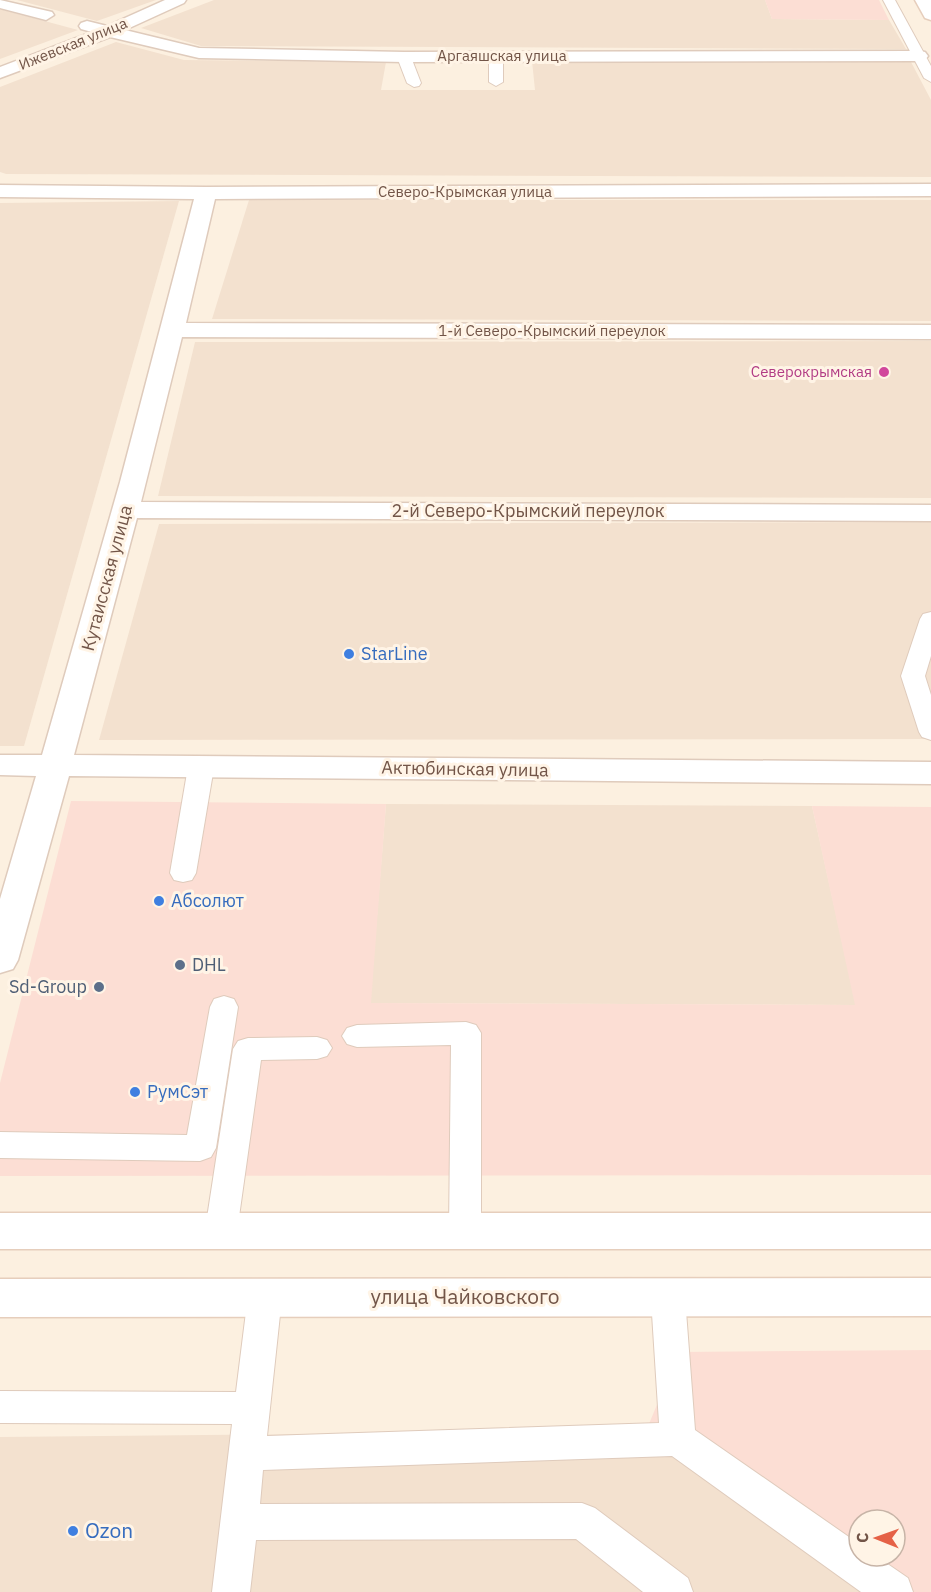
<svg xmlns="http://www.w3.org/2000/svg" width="931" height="1592" viewBox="0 0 931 1592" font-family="'IBM Plex Sans',sans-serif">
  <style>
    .residential { fill: #f3e1cf }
    .commercial { fill: #fcded4; fill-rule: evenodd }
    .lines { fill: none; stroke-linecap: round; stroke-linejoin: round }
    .lane-casing { stroke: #dfcbbc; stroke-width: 2 }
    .street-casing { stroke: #dfcbbc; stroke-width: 3 }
    .secondary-casing { stroke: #e6cebc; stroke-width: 3 }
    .lane { fill: #fff; fill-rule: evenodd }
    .street { fill: #fff; fill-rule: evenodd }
    .secondary { fill: #fff; fill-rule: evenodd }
    .hotel-dot { fill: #d1479c; stroke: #fff4e6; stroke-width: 2 }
    .shop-dot { fill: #3f7fe0; stroke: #fff4e6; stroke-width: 2 }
    .service-dot { fill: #5c6f8a; stroke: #fff4e6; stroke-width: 2 }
    .labels { text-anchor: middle; stroke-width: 6; stroke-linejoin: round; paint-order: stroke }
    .far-street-label { font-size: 15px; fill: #725548; stroke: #fff4e6 }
    .far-hotel-label { font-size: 15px; fill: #b23c85; stroke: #fff4e6; text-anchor: end }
    .street-label { font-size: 18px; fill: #725548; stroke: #fff4e6 }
    .shop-label { font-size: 18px; fill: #366cbe; stroke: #fff4e6; text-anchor: start }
    .service-label { font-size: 18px; fill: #4e5e75; stroke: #fff4e6; text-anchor: start }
    .near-street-label { font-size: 21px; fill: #725548; stroke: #fff4e6 }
    .near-shop-label { font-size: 21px; fill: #366cbe; stroke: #fff4e6; text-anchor: start }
  </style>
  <rect width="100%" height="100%" fill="#fcf0e0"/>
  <g class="residential">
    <polygon points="17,0 156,0 97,21"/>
    <polygon points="214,0 765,0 772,19 889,20 906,49 201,46 141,28"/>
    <polygon points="0,9 78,30 0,59"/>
    <polygon points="116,42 184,60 386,62 381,90 535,90 532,61 911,62 931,100 931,177 6,174 0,172 0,87"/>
    <polygon points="249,200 931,200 931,321 212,319"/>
    <polygon points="179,201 24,746 0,746 0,203"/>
    <polygon points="931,341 931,498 158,496 195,342"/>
    <polygon points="931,522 931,739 99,740 159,524"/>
    <polygon points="386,804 812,806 856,1005 370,1003"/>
    <polygon points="646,1431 881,1592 0,1592 0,1437"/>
  </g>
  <g class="commercial">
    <polygon points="765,0 879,0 889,20 772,19"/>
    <polygon points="71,801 386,804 371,1003 855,1005 812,806 931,807 931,1175 0,1176 0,1083"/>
    <path d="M931,1350V1592H881L646,1431L679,1352ZM859,1520H895V1556H859Z"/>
  </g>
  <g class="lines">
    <defs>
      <g id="lane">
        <polygon points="883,0 895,0 931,66 931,82 924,78"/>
        <polygon points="496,52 503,56 503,82 496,86 489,82 489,56"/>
        <polygon points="404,53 411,57 421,83 419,86 414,87 407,83 397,57"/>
        <polygon points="931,612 931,656 925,676 931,695 931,740 922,737 919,732 901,676 920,619 923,614"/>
        <polygon points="201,759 210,761 214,767 196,873 192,880 183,882 174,880 170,873 188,767 192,761"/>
        <polygon points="224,996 234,999 238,1007 216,1148 211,1157 200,1161 0,1158 0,1132 187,1135 210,1007 214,999"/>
        <polygon points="466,1022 476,1025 481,1033 481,1231 477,1241 465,1245 453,1241 449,1231 451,1045 357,1047 347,1044 342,1036 347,1028 357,1025"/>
        <polygon points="317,1037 327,1040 332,1048 327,1056 317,1059 261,1060 237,1231 233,1241 221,1245 209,1241 205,1231 233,1049 238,1041 248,1038"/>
        <polygon points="265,1281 277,1286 282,1296 267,1436 659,1423 651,1298 656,1288 668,1283 680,1288 685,1298 695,1430 859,1544 859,1556 876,1556 908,1578 913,1592 861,1592 672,1456 263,1470 260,1504 582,1503 595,1508 688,1578 693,1592 643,1592 576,1539 256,1540 250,1592 212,1592 232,1424 0,1423 0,1391 236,1392 248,1296 253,1286"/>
      </g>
      <g id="street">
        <polygon points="0,0 52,12 54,15 46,20 0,8"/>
        <polygon points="165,0 186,0 184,3 125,30 199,48 404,52 919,51 925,52 928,56 925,60 919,61 404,62 199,58 110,37 0,78 0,67 92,32 81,29 79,26 81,23 87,21 107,26"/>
        <polygon points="931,184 931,196 215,199 186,323 931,325 931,339 182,337 141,502 931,505 931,521 137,518 74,755 931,762 931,784 69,776 18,960 13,969 0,973 0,899 36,776 0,775 0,755 42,755 120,482 194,199 0,197 0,185 206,187"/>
      </g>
      <g id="secondary">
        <polygon points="915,0 931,0 931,20 925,18"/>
        <rect x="0" y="1213" width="931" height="36"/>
        <polygon points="931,1278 931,1316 0,1317 0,1279"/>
      </g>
    </defs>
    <use href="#lane" class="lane-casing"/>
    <use href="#street" class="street-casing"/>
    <use href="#secondary" class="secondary-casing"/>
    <use href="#lane" class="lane"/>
    <use href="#street" class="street"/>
    <use href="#secondary" class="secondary"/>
  </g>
  <circle class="hotel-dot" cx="884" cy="372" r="6"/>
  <g class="shop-dot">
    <circle cx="349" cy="654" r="6"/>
    <circle cx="159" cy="901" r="6"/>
    <circle cx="135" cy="1092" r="6"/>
    <circle cx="73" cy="1531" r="6"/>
  </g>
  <g class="service-dot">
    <circle cx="180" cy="965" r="6"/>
    <circle cx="99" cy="987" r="6"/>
  </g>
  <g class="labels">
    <g class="far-street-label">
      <text transform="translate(73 44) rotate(-22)" y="5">Ижевская улица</text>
      <text x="502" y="61">Аргаяшская улица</text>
      <text x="465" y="197">Северо-Крымская улица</text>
      <text x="552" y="336">1-й Северо-Крымский переулок</text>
    </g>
    <g class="far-hotel-label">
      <text x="872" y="377">Северокрымская</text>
    </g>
    <g class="street-label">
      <text x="528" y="517">2-й Северо-Крымский переулок</text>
      <text transform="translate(107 578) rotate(-75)" y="6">Кутаисская улица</text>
      <text transform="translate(465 769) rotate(1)" y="6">Актюбинская улица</text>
    </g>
    <g class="shop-label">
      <text x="361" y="660">StarLine</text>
      <text x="171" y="907">Абсолют</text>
      <text x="147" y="1098">РумСэт</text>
    </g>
    <g class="service-label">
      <text x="192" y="971">DHL</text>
      <text x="87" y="993" text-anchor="end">Sd-Group</text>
    </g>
    <g class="near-street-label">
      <text x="465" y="1304">улица Чайковского</text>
    </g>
    <g class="near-shop-label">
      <text x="85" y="1538">Ozon</text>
    </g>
  </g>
  <g transform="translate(877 1538) rotate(271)"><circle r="28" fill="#fff4e6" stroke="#c7b4a7" stroke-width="1.5"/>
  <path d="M0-4.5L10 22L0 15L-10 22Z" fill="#e56146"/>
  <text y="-9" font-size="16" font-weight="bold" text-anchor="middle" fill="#725548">С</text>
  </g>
</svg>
